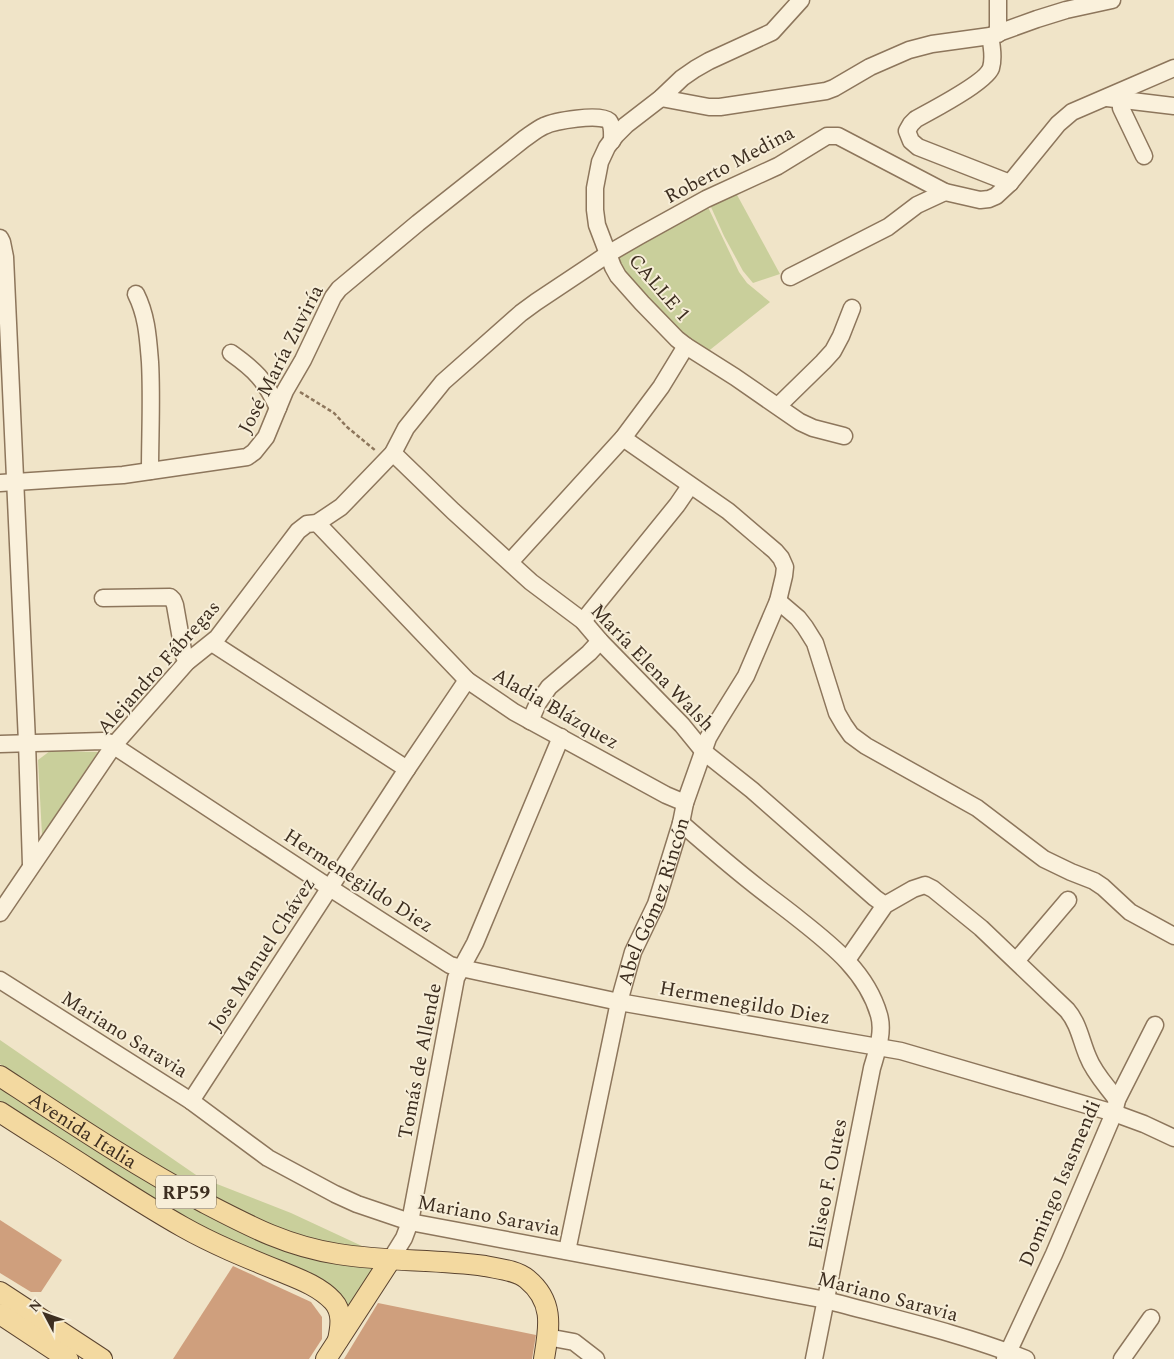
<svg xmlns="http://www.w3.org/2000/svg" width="1174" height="1359" viewBox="0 0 1174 1359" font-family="Spectral,serif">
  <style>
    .green { fill: #c9cf9b }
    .building { fill: #cf9f7d }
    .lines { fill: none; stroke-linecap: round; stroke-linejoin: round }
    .minor-casing { stroke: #8d765c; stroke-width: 19 }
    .major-casing { stroke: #5b4430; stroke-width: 22 }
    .path { stroke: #8d765c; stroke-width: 2.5; stroke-dasharray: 4 2.5; stroke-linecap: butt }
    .minor { stroke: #faf1dc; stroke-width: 16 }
    .major { stroke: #f3d9a0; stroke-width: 20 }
    .labels { text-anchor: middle; stroke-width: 4; stroke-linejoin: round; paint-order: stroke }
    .shield { fill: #f7eed8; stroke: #756857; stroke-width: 1 }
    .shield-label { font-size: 19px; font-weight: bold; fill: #3d2e20 }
    .street-label { font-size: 20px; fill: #3d2e20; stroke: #f7eed8 }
  </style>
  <rect width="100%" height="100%" fill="#f0e4c8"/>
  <g class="green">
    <polygon points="736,193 780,274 753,283 743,271 724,236 711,207"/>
    <polygon points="707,205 739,272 747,283 770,302 706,353 695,346 619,270 619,258 623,252"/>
    <polygon points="50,751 98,752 42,835 38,760"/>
    <polygon points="0,1040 199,1177 291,1213 377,1253 322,1245 232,1208 80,1119 0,1064"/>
    <polygon points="0,1085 63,1127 190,1206 253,1238 377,1265 345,1316 0,1106"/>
  </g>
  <g class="building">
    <polygon points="0,1220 62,1260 41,1292 31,1292 0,1273"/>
    <polygon points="233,1266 311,1302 322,1317 322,1339 309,1359 173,1359"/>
    <polygon points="378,1303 536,1335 532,1359 344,1359"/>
  </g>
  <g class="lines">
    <defs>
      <g id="minor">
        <polyline points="801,0 772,32 709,61 695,69 682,78 661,98 626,125 616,135 607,147 600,162 595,188 595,210 597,225 613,267 618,276 642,303 677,339 686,346 735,377 800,422 813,428 844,436"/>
        <polyline points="998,34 998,0"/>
        <path d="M990,36C992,46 994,58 991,68C986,82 931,111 916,119L911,124L907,131L911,141L918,147L1010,183"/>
        <polyline points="661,98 709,107 720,107 826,91 834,88 870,67 909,50 932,44 990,36 1037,19 1066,10 1112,0"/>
        <polyline points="1107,98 1174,106"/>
        <polyline points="1121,100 1121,108 1144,156"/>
        <polyline points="0,238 2,242 5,257 27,742 31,865"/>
        <polyline points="790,277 888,227 917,205 945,192"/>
        <path d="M136,294C147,316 148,338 150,362C152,398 150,435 150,471"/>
        <path d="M231,353C255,370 265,380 278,408"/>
        <polyline points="778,406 823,362 833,351 841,336 852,308"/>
        <polyline points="393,453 453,511 531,582 583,621 600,641 682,725 704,752 752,790 875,898 885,905"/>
        <path d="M0,483L123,475L247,457L254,452L266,437L285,391L303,360L333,297L339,289L418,223L524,139C530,135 537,129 544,126C554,121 600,113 609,121C613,126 612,135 612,141"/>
        <polyline points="317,523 467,680 514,712 666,795 685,803"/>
        <polyline points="510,562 623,438 661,387 686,346"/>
        <polyline points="103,598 170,597 173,600 175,605 184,656 187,662"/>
        <polyline points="778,601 798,618 805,627 815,643 837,713 844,725 851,735 866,746 977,808 1044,859 1071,872 1094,881 1103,887 1130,912 1174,936"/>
        <polyline points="583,621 677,505 690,486"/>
        <polyline points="212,643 407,769"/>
        <polyline points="530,721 538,703 549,687 589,653 600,641"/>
        <polyline points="0,744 103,741 108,742 330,888 450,965 461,968 619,1002 901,1051 1114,1113 1144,1124 1174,1138"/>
        <path d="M681,823C704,843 727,863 751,882C767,895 784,907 800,920C833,946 867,973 879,1015C884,1032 877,1051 872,1068L814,1359"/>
        <polyline points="0,913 114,745 187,662 217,638 298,531 307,524 317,523 341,507 393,453 406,428 443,382 521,313 536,302 608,254 639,236 706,199 778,166 827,136 838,136 945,192 980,200 989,199 996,196 1010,183 1058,124 1072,112 1174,68"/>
        <path d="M847,960L885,905L913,889L925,885L933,889L981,928L1067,1010C1079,1024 1081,1041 1088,1057C1094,1073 1107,1086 1117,1100"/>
        <polyline points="1016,961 1068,900"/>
        <path d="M0,980L191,1101L268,1158L335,1194L357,1204L410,1222L826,1300C892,1318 961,1333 1026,1359"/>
        <polyline points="191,1101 407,769 467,680"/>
        <path id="s1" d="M567,1251L619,1002L633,952L656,904L681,823L685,803L708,738L718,721L746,676L778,601L784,576L785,567L781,558L775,551L728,511L623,438"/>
        <polyline points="391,1259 404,1238 410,1222 456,978 475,943 561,737"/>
        <polyline points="547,1337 574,1342 596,1359"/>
        <polyline points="1005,1359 1054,1254 1114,1113 1117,1100 1155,1025"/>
        <polyline points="1122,1359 1151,1318"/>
      </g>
      <g id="major">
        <path id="s2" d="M0,1076C67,1120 134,1165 205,1203C251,1227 287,1246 338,1254C387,1262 436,1259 485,1266C499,1269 516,1270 527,1279C555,1302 549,1328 544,1359"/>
        <path d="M0,1112C29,1131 60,1150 89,1169C120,1189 151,1209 183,1227C213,1244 245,1257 277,1270C296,1278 318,1285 333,1301C343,1312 341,1326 338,1340"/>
        <polyline points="0,1292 102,1359"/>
        <polyline points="0,1314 68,1359"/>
        <polyline points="326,1359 391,1259"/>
      </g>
    </defs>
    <use href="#minor" class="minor-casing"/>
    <use href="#major" class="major-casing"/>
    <polyline class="path" points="300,392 334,413 347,427 376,451"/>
    <use href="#minor" class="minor"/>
    <use href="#major" class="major"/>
  </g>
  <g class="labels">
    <rect class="shield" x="156" y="1175.5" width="60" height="33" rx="4"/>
    <g class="shield-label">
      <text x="186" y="1199">RP59</text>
    </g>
    <g class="street-label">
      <text transform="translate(729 164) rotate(-28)" y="7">Roberto Medina</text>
      <text transform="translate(660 287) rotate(49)" y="7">CALLE 1</text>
      <text transform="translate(280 359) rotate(-63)" y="7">José María Zuviría</text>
      <text transform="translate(158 667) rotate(-48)" y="7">Alejandro Fábregas</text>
      <text transform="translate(653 667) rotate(46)" y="7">María Elena Walsh</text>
      <text transform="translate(556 708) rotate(30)" y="7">Aladia Blázquez</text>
      <text transform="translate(359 880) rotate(33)" y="7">Hermenegildo Diez</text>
      <text dy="7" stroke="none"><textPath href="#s1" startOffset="361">Abel Gómez Rincón</textPath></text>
      <text transform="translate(261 954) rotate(-57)" y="7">Jose Manuel Chávez</text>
      <text transform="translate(745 1002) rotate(10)" y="7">Hermenegildo Diez</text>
      <text transform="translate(125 1034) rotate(32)" y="7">Mariano Saravia</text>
      <text transform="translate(419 1061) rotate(-79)" y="7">Tomás de Allende</text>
      <text dy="7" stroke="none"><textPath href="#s2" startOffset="99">Avenida Italia</textPath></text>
      <text transform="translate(1059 1183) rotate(-67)" y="7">Domingo Isasmendi</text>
      <text transform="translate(827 1184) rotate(-79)" y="7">Eliseo F. Outes</text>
      <text transform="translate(489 1215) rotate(11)" y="7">Mariano Saravia</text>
      <text transform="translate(888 1296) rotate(15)" y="7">Mariano Saravia</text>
    </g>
  </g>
  <g transform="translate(45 1314) rotate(311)" stroke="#f7eed8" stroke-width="4" paint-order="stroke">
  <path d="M0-4L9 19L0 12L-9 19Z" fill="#3d2e20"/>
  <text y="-8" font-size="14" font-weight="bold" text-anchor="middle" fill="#3d2e20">N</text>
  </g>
</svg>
